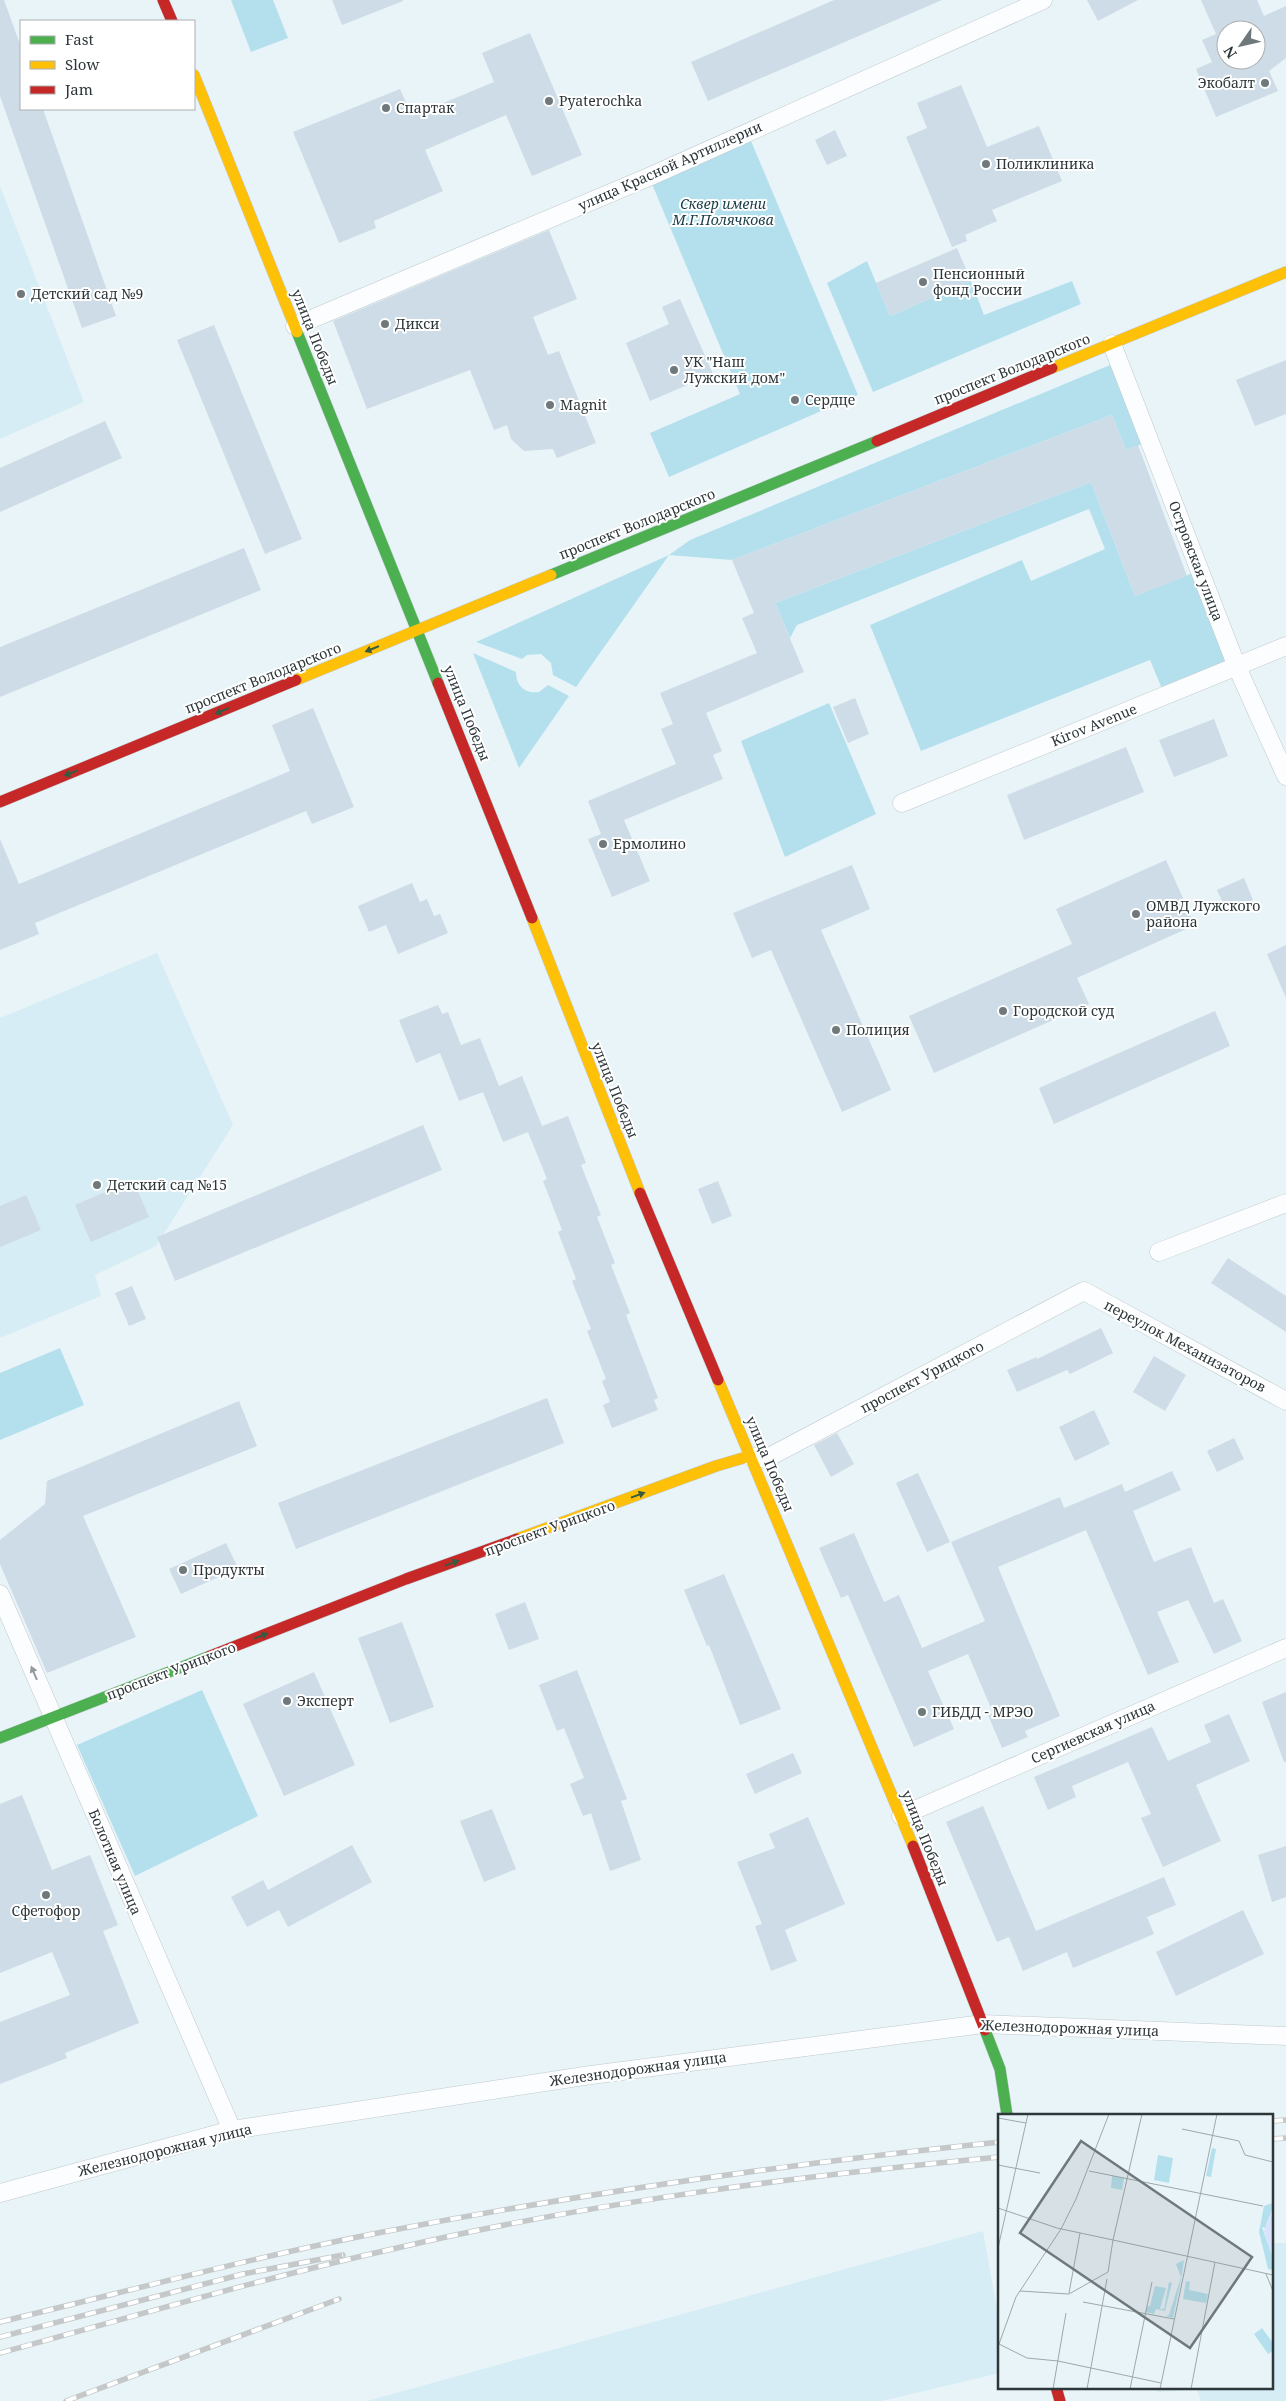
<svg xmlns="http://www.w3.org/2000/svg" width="1286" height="2401" viewBox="0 0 1286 2401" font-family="'Noto Serif',serif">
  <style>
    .built { fill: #d7edf5 }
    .green { fill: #b4e0ee }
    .building { fill: #cddce6; fill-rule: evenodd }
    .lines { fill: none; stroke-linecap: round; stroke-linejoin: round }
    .street-casing { stroke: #bfc9cd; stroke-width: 19 }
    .fast-casing { stroke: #bfc9cd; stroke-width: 12 }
    .slow-casing { stroke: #bfc9cd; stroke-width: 12 }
    .jam-casing { stroke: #bfc9cd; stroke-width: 12 }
    .street { stroke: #fcfdfe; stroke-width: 18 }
    .fast { stroke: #4caf50; stroke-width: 11 }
    .slow { stroke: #ffc107; stroke-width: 11 }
    .jam { stroke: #c62828; stroke-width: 11 }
    .rail-casing { stroke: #c4c8c8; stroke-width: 5.5 }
    .rail { stroke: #fff; stroke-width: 4; stroke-dasharray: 11; stroke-linecap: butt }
    .oneway { fill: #365b41 }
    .oneway2 { fill: #949a9c }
    .poi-dot { fill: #6f797c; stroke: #fff; stroke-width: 2 }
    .labels { text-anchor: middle; stroke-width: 4; stroke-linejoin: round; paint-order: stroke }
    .poi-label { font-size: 14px; fill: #2d373a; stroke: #fff; text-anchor: start }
    .street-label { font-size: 14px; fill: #2d373a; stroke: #fff }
    .park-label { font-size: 14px; font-style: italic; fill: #183c46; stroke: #fff }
    .inset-road { fill: none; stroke: #9ea8ac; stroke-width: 1 }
    .view { fill: #6f797c; fill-opacity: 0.15; stroke: #6f797c; stroke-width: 2.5 }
    .inset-edge { fill: none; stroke: #2d373a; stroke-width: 2.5 }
  </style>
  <rect width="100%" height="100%" fill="#e9f4f8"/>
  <g class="built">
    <polygon points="0,186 84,402 0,439"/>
    <polygon points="157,953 233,1125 156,1246 95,1275 101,1296 0,1338 0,1018"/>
    <polygon points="983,2231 1000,2326 1000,2373 882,2401 367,2401"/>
    <polygon points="1272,2243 1286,2243 1286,2401 1201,2401 1197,2390 1157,2392 1156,2387 1272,2387"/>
  </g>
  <g class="green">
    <polygon points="231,0 273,0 288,38 251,52"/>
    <polygon points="751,141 858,395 669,477 650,433 740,394 652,184"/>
    <polygon points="867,261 890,316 971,281 984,315 1072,281 1081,304 873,392 827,283"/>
    <polygon points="1110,365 1142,444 1126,450 1112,415 732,560 669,555 576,687 553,675 551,663 541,654 527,655 522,659 476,642 669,555 690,540"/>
    <polygon points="1091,482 1135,596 1193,573 1231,669 1165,696 1150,660 921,751 870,625 1022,560 1031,581 1105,549 1089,509 797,625 790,638 775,603"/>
    <path d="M473,653L516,672C516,686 525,694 539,692L548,685L569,696L519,768Z"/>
    <polygon points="829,703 876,814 785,857 741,741"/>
    <polygon points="60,1348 84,1405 0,1440 0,1373"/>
    <polygon points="202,1690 258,1816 135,1876 77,1745"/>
  </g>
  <g class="building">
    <polygon points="0,0 4,0 21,47 21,109 43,109 116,316 82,328 0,96"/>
    <polygon points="332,0 403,0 403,1 342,25"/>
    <polygon points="834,0 942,0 708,101 691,62"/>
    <polygon points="1087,0 1138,0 1098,21"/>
    <path d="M1201,0H1257L1264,16L1286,6V58L1269,71L1278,91L1216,117L1196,69L1212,62L1202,40L1216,34ZM1226,30H1256V60H1226Z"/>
    <polygon points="530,33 582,155 532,176 506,115 425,150 443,191 374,221 376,228 339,243 293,132 400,89 412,116 494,82 482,53"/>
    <polygon points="961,85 987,147 1039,126 1062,181 992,210 997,221 965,235 967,241 952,247 906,137 927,128 917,103"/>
    <polygon points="835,130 847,156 827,165 815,140"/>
    <polygon points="549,230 577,299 533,317 548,355 559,351 596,443 557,458 553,449 524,451 511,439 507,425 494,430 470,370 367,409 333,321"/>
    <polygon points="957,248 971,281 890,316 876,283"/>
    <polygon points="680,299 713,374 650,401 626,343 669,324 662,307"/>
    <polygon points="214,325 302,539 265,554 177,340"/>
    <polygon points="1286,360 1286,414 1255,426 1236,380"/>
    <polygon points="1112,415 1126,450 1138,445 1187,576 1135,596 1091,482 775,603 804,672 706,713 722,751 713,755 723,779 624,820 650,881 612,897 588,839 601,834 588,801 676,764 661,729 673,724 660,693 757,653 742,618 754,613 732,560"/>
    <polygon points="105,421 122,458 0,512 0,468"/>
    <polygon points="244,548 261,590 0,697 0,647"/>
    <polygon points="855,698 869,734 848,743 833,707"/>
    <polygon points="313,708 354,807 312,824 306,811 35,923 39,934 0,950 0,839 19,884 290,771 272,725"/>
    <polygon points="1214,719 1228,756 1174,777 1159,740"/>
    <polygon points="1126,747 1144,792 1024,840 1007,795"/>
    <polygon points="1166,860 1195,925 1077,978 1089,1004 934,1073 909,1016 1072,944 1056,909"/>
    <polygon points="852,865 870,909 821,930 891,1090 842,1112 771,950 752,958 733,913"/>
    <polygon points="1244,878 1253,900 1227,912 1217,890"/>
    <polygon points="412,883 420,902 427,899 434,916 440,914 448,933 398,954 386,925 369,932 358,906"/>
    <polygon points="1286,945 1286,998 1267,954"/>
    <polygon points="438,1005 442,1014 448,1012 461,1045 480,1038 499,1086 522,1076 542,1126 568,1116 586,1163 581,1165 601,1215 597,1217 615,1263 611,1265 630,1313 626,1315 658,1398 654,1400 658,1410 612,1428 603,1405 610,1402 602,1381 606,1379 587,1331 591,1329 572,1281 576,1279 558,1232 562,1230 543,1181 547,1179 528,1132 503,1142 483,1092 459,1101 440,1053 416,1063 399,1020"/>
    <polygon points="1215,1011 1230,1046 1054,1124 1039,1088"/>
    <polygon points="423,1125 442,1170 175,1281 157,1237"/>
    <polygon points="133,1180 149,1217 91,1242 75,1205"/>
    <polygon points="718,1181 732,1216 712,1224 698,1189"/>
    <polygon points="26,1195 41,1230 0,1247 0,1206"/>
    <polygon points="1228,1258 1286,1296 1286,1332 1211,1283"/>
    <polygon points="132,1286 146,1319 129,1326 115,1293"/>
    <polygon points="1101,1328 1113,1353 1070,1374 1067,1370 1017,1392 1007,1370 1037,1357 1037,1359"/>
    <polygon points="1154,1356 1186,1375 1165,1411 1133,1392"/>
    <polygon points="547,1398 564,1443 296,1549 278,1503"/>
    <polygon points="239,1401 257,1446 83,1516 136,1637 47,1673 0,1564 0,1540 45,1504 47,1481"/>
    <polygon points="1094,1410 1110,1444 1075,1461 1059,1427"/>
    <polygon points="837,1433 854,1464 831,1477 814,1445"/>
    <polygon points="1234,1438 1244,1459 1217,1472 1207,1451"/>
    <polygon points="1172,1471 1181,1490 1133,1511 1154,1562 1191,1547 1214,1603 1223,1599 1242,1641 1214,1654 1188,1600 1157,1612 1179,1662 1148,1675 1086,1530 998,1567 1060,1716 1025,1731 1028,1737 1002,1748 988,1715 993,1713 968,1654 928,1671 954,1729 914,1747 848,1595 841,1598 819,1548 854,1533 884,1602 899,1595 922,1648 985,1621 951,1542 1060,1497 1064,1508 1122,1484 1125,1492"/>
    <polygon points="918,1473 950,1542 927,1552 896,1483"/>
    <polygon points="226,1543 238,1568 181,1594 169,1569"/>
    <polygon points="724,1574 781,1709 740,1725 709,1645 707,1646 684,1590"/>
    <polygon points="525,1602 539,1639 509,1650 495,1614"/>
    <polygon points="402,1622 434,1707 390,1723 358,1638"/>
    <polygon points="577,1670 627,1799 621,1801 641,1860 610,1871 591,1813 583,1816 570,1784 584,1778 564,1728 557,1731 539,1685"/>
    <polygon points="314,1672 355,1765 284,1796 243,1704"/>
    <polygon points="1286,1692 1286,1762 1284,1762 1262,1702"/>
    <polygon points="1229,1714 1250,1761 1196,1785 1221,1841 1163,1867 1141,1818 1151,1814 1128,1762 1072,1786 1076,1797 1048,1810 1034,1777 1152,1727 1168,1761 1211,1742 1204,1725"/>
    <polygon points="793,1753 802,1773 755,1794 746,1774"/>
    <polygon points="22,1795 52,1870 90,1855 118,1925 103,1931 139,2023 65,2053 67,2058 0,2084 0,2022 70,1995 52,1952 0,1973 0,1804"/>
    <polygon points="983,1806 1036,1931 1164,1877 1176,1905 1147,1917 1154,1934 1073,1968 1067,1952 1023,1971 1009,1937 997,1942 946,1822"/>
    <polygon points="492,1809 516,1869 484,1882 460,1821"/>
    <polygon points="808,1817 845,1904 785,1930 797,1961 771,1971 755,1926 762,1924 737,1862 775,1848 769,1834"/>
    <polygon points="352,1845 372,1882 288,1927 279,1910 247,1927 231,1897 263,1880 268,1890"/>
    <polygon points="1286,1846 1286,1897 1272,1902 1258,1855"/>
    <polygon points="1243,1910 1264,1954 1176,1996 1156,1952"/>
  </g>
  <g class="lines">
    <defs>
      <g id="street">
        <polyline points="295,326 651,176 1043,0"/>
        <polyline points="1112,344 1237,667 1286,776"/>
        <polyline points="902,803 1286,646"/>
        <polyline points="1159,1252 1286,1203"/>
        <polyline points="750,1456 765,1459 1084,1291 1286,1401"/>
        <polyline points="0,1594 232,2130"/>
        <polyline points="901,1816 1286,1648"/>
        <polyline points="0,2193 232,2130 591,2075 983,2024 1286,2036"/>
      </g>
      <g id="fast">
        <polyline points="297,332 438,683"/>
        <polyline points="551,575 877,441"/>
        <polyline points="0,1738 210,1656"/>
        <polyline points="985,2030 1000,2069 1007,2115"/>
      </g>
      <g id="slow">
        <polyline points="194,75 297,332"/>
        <polyline points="1052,368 1286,272"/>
        <polyline points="296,680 551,575"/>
        <polyline points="532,918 640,1193"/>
        <polyline points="750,1456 913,1846"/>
        <polyline points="517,1539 716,1466 750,1456 718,1380"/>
      </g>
      <g id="jam">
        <polyline points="163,0 172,21"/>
        <polyline points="877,441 1052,368"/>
        <polyline points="438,683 532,918"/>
        <polyline points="0,802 296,680"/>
        <polyline points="640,1193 718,1380"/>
        <polyline points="210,1656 406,1579 517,1539"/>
        <polyline points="913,1846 985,2030"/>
        <polyline points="1056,2387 1060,2401"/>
      </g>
    </defs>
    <use href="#street" class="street-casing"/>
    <use href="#fast" class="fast-casing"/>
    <use href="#slow" class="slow-casing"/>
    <use href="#jam" class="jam-casing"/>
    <use href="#street" class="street"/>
    <use href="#fast" class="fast"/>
    <use href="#slow" class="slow"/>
    <use href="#jam" class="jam"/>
    <defs>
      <g id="rail">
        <polyline points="1272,2121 1286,2120"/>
        <polyline points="1272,2139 1286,2138"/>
        <path d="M0,2322C129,2291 257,2256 388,2231C591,2192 795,2163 1000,2142"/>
        <polyline points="0,2337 243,2274 343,2255"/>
        <path d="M0,2353C132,2317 263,2278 397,2248C594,2202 798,2176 1000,2157"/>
        <polyline points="66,2401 339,2299"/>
      </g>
    </defs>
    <use href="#rail" class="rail-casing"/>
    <use href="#rail" class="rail"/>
  </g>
  <defs><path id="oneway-solid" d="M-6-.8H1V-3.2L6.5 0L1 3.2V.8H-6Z" transform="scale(1.25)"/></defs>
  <g class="oneway">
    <use href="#oneway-solid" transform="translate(372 649) rotate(158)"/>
    <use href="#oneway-solid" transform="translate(222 711) rotate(158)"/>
    <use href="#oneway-solid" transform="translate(71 773) rotate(158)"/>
    <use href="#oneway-solid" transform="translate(638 1495) rotate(-20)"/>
    <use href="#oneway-solid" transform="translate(452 1563) rotate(-20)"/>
    <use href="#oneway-solid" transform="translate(261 1636) rotate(-21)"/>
  </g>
  <use class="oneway2" href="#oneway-solid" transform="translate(34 1673) rotate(-113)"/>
  <g class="poi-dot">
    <circle cx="1265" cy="83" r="5"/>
    <circle cx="549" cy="101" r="5"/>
    <circle cx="386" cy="108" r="5"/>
    <circle cx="986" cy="164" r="5"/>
    <circle cx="923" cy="282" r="5"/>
    <circle cx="21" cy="294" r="5"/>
    <circle cx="385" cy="324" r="5"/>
    <circle cx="674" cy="370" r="5"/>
    <circle cx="795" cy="400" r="5"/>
    <circle cx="550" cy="405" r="5"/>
    <circle cx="603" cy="844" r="5"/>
    <circle cx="1136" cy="914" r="5"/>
    <circle cx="1003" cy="1011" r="5"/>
    <circle cx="836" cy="1030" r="5"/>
    <circle cx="97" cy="1185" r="5"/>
    <circle cx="183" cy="1570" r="5"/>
    <circle cx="287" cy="1701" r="5"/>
    <circle cx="922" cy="1712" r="5"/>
    <circle cx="46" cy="1895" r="5"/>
  </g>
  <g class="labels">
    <g class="poi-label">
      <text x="1255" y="88" text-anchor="end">Экобалт</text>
      <text x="559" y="106">Pyaterochka</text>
      <text x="396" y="113">Спартак</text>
      <text x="996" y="169">Поликлиника</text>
      <text x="933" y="279">Пенсионный<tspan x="933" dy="16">фонд России</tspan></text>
      <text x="31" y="299">Детский сад №9</text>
      <text x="395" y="329">Дикси</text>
      <text x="684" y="367">УК "Наш<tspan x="684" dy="16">Лужский дом"</tspan></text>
      <text x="805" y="405">Сердце</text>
      <text x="560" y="410">Magnit</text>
      <text x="613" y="849">Ермолино</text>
      <text x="1146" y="911">ОМВД Лужского<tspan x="1146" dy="16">района</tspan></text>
      <text x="1013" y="1016">Городской суд</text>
      <text x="846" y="1035">Полиция</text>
      <text x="107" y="1190">Детский сад №15</text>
      <text x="193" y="1575">Продукты</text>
      <text x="297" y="1706">Эксперт</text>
      <text x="932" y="1717">ГИБДД - МРЭО</text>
      <text x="46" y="1916" text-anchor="middle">Сфетофор</text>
    </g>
    <g class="street-label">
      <text transform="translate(670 166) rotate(-24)" y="5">улица Красной Артиллерии</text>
      <text transform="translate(315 337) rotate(68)" y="5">улица Победы</text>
      <text transform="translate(1012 369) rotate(-22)" y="5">проспект Володарского</text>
      <text transform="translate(637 524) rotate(-22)" y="5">проспект Володарского</text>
      <text transform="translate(1196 561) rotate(69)" y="5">Островская улица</text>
      <text transform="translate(263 678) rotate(-22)" y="5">проспект Володарского</text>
      <text transform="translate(467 713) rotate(68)" y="5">улица Победы</text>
      <text transform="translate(1094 725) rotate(-22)" y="5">Kirov Avenue</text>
      <text transform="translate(615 1090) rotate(68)" y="5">улица Победы</text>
      <text transform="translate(1185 1346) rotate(28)" y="5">переулок Механизаторов</text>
      <text transform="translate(922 1377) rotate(-28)" y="5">проспект Урицкого</text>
      <text transform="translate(770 1464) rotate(67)" y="5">улица Победы</text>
      <text transform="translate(550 1528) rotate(-20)" y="5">проспект Урицкого</text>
      <text transform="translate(171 1671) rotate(-21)" y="5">проспект Урицкого</text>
      <text transform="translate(1093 1732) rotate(-24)" y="5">Сергиевская улица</text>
      <text transform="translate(925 1838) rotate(68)" y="5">улица Победы</text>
      <text transform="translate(115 1862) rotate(67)" y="5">Болотная улица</text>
      <text transform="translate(1070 2028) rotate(2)" y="5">Железнодорожная улица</text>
      <text transform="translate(638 2069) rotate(-8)" y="5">Железнодорожная улица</text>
      <text transform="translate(165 2150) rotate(-14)" y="5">Железнодорожная улица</text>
    </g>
    <g class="park-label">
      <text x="723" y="209">Сквер имени<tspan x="723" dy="16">М.Г.Полячкова</tspan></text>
    </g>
  </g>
  <g transform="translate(998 2114)">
    <rect width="275" height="275" fill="#e9f4f8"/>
    <path d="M214,34L218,35L213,63L208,62ZM160,41L175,44L171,69L156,66ZM114,62L126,64L124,76L113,74ZM274,89L275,94L267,114L264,113L275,144V156L270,155L261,118L266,92ZM186,146L183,166L175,204L168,202L171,201L183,163L178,150ZM188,167L192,168L191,176L210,180L208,189L185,185ZM171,168L174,169L167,197L158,195L156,200L147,198L149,192H152L157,172L168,174L162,195H166ZM264,214L275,229V237L270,240L256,220Z" fill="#b4e0ee"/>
    <path d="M275,97V144L266,117Z" fill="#d8e2fc"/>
    <path class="inset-road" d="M111,0L78,85L63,115L18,183L1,230L29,244L60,247L163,269M144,0L115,126L275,161M0,4L28,9M184,15L241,27L247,41L275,48M0,51L42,59M91,57L265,92M0,94L59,114L115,126L110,158L71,180M0,134L30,0M268,160L275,177M22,177L71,180M71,179L82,119M85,188L176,205M55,275L68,199M89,275L109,165M132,275L154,168M162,275L219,0M193,275L217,148"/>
    <path class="view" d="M83,27L254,143L192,234L22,119Z"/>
    <rect width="275" height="275" class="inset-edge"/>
  </g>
  <rect x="20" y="20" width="175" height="90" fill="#ffffff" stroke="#abafb0"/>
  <rect x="30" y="36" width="25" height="8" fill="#4caf50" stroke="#abafb0"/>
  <text x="65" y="45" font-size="15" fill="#2d373a">Fast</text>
  <rect x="30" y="61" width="25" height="8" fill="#ffc107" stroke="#abafb0"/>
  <text x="65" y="70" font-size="15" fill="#2d373a">Slow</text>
  <rect x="30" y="86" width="25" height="8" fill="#c62828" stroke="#abafb0"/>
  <text x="65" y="95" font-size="15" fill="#2d373a">Jam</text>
  <g transform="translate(1241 45) rotate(236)"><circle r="24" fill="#ffffff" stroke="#abafb0"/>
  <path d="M0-4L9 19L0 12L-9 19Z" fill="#6f797c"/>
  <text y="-8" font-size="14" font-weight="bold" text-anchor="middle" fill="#2d373a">N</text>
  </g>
</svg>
